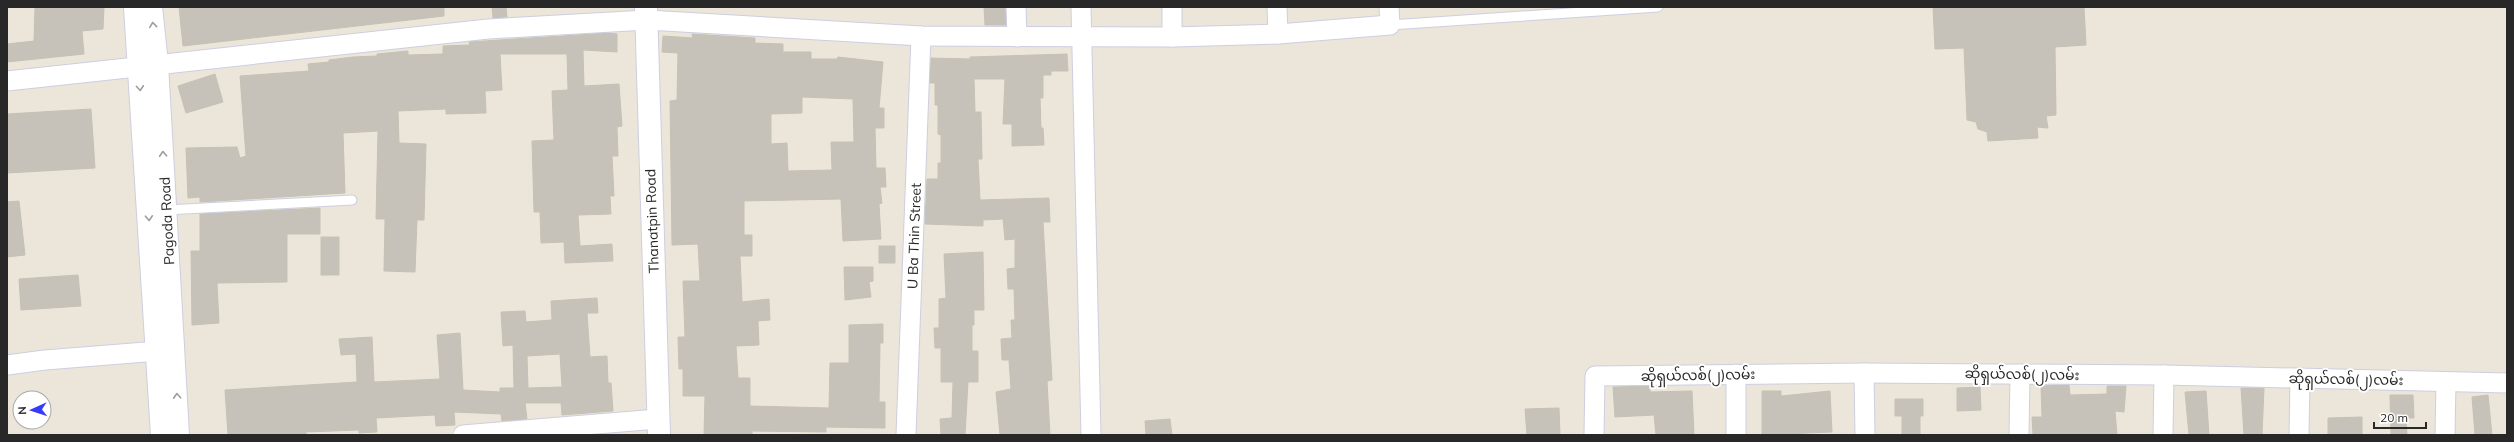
<svg xmlns="http://www.w3.org/2000/svg" width="2514" height="442" viewBox="0 0 2514 442" font-family="Mulish,'Noto Sans Myanmar',sans-serif">
  <style>
    .building { fill: #c6c2b9; stroke: #c5c2b3; fill-rule: evenodd }
    .lines { fill: none; stroke-linecap: round; stroke-linejoin: round }
    .service-casing { stroke: #cecee1; stroke-width: 11 }
    .minor-casing { stroke: #cecee1; stroke-width: 21 }
    .tertiary-casing { stroke: #cecee1; stroke-width: 24 }
    .secondary-casing { stroke: #cecee1; stroke-width: 24 }
    .service { stroke: #fff; stroke-width: 9 }
    .minor { stroke: #fff; stroke-width: 19 }
    .tertiary { stroke: #fff; stroke-width: 22 }
    .secondary { stroke: #fff; stroke-width: 22 }
    .oneway { stroke: #9e9e9e }
    .labels { text-anchor: middle; stroke-width: 4; stroke-linejoin: round; paint-order: stroke }
    .street-label { font-size: 14px; fill: #282828; stroke: #fff }
  </style>
  <rect width="100%" height="100%" fill="#ebe6d9"/>
  <g class="building">
    <polygon points="35,7 104,7 103,29 82,31 84,54 7,62 7,44 34,41"/>
    <polygon points="179,7 444,7 444,16 183,46"/>
    <polygon points="492,7 506,7 507,17 493,18"/>
    <polygon points="984,7 1005,7 1006,25 985,25"/>
    <polygon points="1933,7 2084,7 2086,45 2055,47 2056,115 2046,116 2048,128 2037,127 2038,138 1988,141 1987,132 1978,129 1976,122 1967,120 1964,48 1935,49"/>
    <polygon points="608,33 617,34 617,52 583,50 584,86 619,84 622,126 617,127 618,156 612,156 614,196 610,196 611,214 578,215 580,246 612,244 613,261 565,263 564,242 541,243 540,212 534,212 532,141 554,140 552,91 568,90 567,54 500,54 502,90 485,91 486,113 446,114 446,109 398,111 399,143 426,144 424,220 417,220 415,272 384,271 385,219 376,219 378,131 343,133 345,193 200,202 200,197 188,198 186,148 237,147 240,158 246,156 240,76 309,71 308,64 329,62 329,60 353,57 377,56 377,54 408,51 408,55 443,54 443,46 470,45 469,42"/>
    <path d="M692,34L755,38V43L783,44V52H811V59H837L838,57L883,62L879,108H884V128H875L876,168H885L886,187H880L882,203L879,204L881,239L843,241L841,199L744,201V235H752V256H740L742,302L769,299L770,320L758,321L759,345L736,346L738,378H750V406L829,408L830,363H849V325L883,324V343H880L879,402H885V428L826,427V432L752,431V435H704L705,396H683V369H679L678,337H685L683,281H700L698,244L672,245L670,101L677,100L678,53L662,52L663,36L693,38ZM802,97L853,99L854,142H831L832,170L788,171L787,143L771,144V114L802,113Z"/>
    <polygon points="1067,54 1068,71 1051,71 1051,75 1043,75 1043,98 1040,98 1041,128 1043,128 1044,145 1012,146 1012,124 1003,124 1005,79 974,79 975,112 981,112 982,159 978,159 980,200 1049,198 1050,222 1043,222 1052,380 1047,381 1050,435 1000,435 996,392 1011,389 1009,360 1002,360 1001,339 1012,338 1011,320 1015,320 1014,289 1008,289 1007,269 1015,268 1015,239 1005,240 1003,219 983,220 983,226 925,224 927,179 938,179 938,163 941,163 941,135 938,134 938,105 935,105 935,83 930,83 931,58 970,59 970,57"/>
    <polygon points="215,74 223,102 186,113 178,86"/>
    <polygon points="91,109 95,168 7,173 7,114"/>
    <polygon points="19,201 25,255 7,257 7,202"/>
    <polygon points="320,208 320,234 287,234 287,282 217,283 219,323 192,325 191,251 200,251 200,214"/>
    <rect x="321" y="237" width="18" height="38"/>
    <rect x="879" y="246" width="16" height="17"/>
    <polygon points="983,252 984,310 974,310 974,325 972,325 972,351 978,351 978,382 968,382 965,435 941,435 940,419 952,418 953,382 941,382 941,348 935,348 934,328 939,328 939,299 946,298 944,254"/>
    <polygon points="844,267 873,267 873,281 869,282 871,297 845,300"/>
    <polygon points="78,275 81,306 21,310 19,279"/>
    <path d="M597,298L598,313H587L590,357L607,356L608,383H611L613,411L562,415L561,403H525L527,419L502,421L501,414L454,412L455,425L436,426L435,415L376,418L377,432L359,433V430L306,432V435H228L225,390L357,382L356,354L341,355L339,339L372,337L374,382L440,379L437,335L460,333L463,390L500,392V388H514L513,345L503,346L501,312L525,311L526,322L552,320L551,301ZM560,354L562,387L528,388L527,356Z"/>
    <polygon points="2069,385 2070,395 2107,394 2107,386 2126,386 2124,412 2115,411 2117,435 2033,435 2032,417 2042,417 2041,386"/>
    <polygon points="1650,386 1650,392 1692,391 1694,435 1656,435 1654,415 1615,417 1613,387"/>
    <polygon points="1980,387 1981,410 1957,411 1957,388"/>
    <polygon points="2241,388 2264,388 2262,435 2244,435"/>
    <polygon points="1762,391 1781,391 1781,396 1830,391 1832,432 1762,435"/>
    <polygon points="2206,391 2209,435 2189,435 2185,392"/>
    <polygon points="2390,395 2413,395 2414,418 2406,418 2407,435 2391,435"/>
    <polygon points="2488,395 2492,435 2475,435 2472,397"/>
    <polygon points="1895,399 1923,399 1923,416 1920,416 1920,435 1902,435 1902,416 1895,416"/>
    <polygon points="1559,408 1560,435 1527,435 1525,409"/>
    <polygon points="2362,417 2362,435 2328,435 2328,418"/>
    <polygon points="1170,419 1172,435 1146,435 1145,421"/>
  </g>
  <g class="lines">
    <defs>
      <g id="service">
        <polyline points="1390,25 1658,7"/>
        <polyline points="166,210 352,200"/>
      </g>
      <g id="minor">
        <polyline points="1016,7 1017,37"/>
        <polyline points="1081,7 1091,435"/>
        <polyline points="1172,7 1172,37"/>
        <polyline points="1277,7 1278,34"/>
        <polyline points="7,81 488,29 647,20 921,36 1172,37 1278,34 1390,25 1389,7"/>
        <polyline points="7,365 45,360 171,350"/>
        <polyline points="1864,373 1865,435"/>
        <polyline points="463,435 658,419"/>
        <polyline points="906,435 921,36"/>
        <polyline points="1594,435 1595,376 1864,373 2164,375 2507,383"/>
        <polyline points="1736,435 1736,374"/>
        <polyline points="2019,435 2020,374"/>
        <polyline points="2163,435 2164,375"/>
        <polyline points="2299,435 2300,378"/>
        <polyline points="2445,435 2446,382"/>
      </g>
      <g id="tertiary">
        <polyline points="135,7 162,435"/>
        <polyline points="151,7 157,64 178,435"/>
      </g>
      <polyline id="secondary" points="646,7 659,435"/>
    </defs>
    <use href="#service" class="service-casing"/>
    <use href="#minor" class="minor-casing"/>
    <use href="#tertiary" class="tertiary-casing"/>
    <use href="#secondary" class="secondary-casing"/>
    <use href="#service" class="service"/>
    <use href="#minor" class="minor"/>
    <use href="#tertiary" class="tertiary"/>
    <use href="#secondary" class="secondary"/>
  </g>
  <defs><path id="oneway-chevron" d="M-2-3.5L2.5 0L-2 3.5" fill="none" stroke-width="1.6" stroke-linecap="round" stroke-linejoin="round"/></defs>
  <g class="oneway">
    <use href="#oneway-chevron" transform="translate(153 25) rotate(-96)"/>
    <use href="#oneway-chevron" transform="translate(140 88) rotate(86)"/>
    <use href="#oneway-chevron" transform="translate(163 154) rotate(-93)"/>
    <use href="#oneway-chevron" transform="translate(149 218) rotate(87)"/>
    <use href="#oneway-chevron" transform="translate(177 396) rotate(-93)"/>
  </g>
  <g class="labels">
    <g class="street-label">
      <text transform="translate(167 221) rotate(-93)" y="5">Pagoda Road</text>
      <text transform="translate(652 221) rotate(-92)" y="5">Thanatpin Road</text>
      <text transform="translate(914 236) rotate(-88)" y="5">U Ba Thin Street</text>
      <text transform="translate(2022 374) rotate(1)" y="5">ဆိုရှယ်လစ်(၂)လမ်း</text>
      <text transform="translate(1698 375) rotate(-1)" y="5">ဆိုရှယ်လစ်(၂)လမ်း</text>
      <text transform="translate(2346 379) rotate(1)" y="5">ဆိုရှယ်လစ်(၂)လမ်း</text>
    </g>
  </g>
  <rect width="2514" height="442" fill="none" stroke="#282828" stroke-width="16"/>
  <g transform="translate(32 410) rotate(267)"><circle r="19" fill="#ffffff" stroke="#a9a9a9"/>
  <path d="M0-3L7 15L0 10L-7 15Z" fill="#353afb"/>
  <text y="-6" font-size="11" font-weight="bold" text-anchor="middle" fill="#282828">N</text>
  </g>
  <path d="M2374 422v6h52v-6" fill="none" stroke="#282828" stroke-width="2"/>
  <text x="2380" y="422" font-size="12" fill="#282828" stroke="#ffffff" stroke-width="3" paint-order="stroke">20 m</text>
</svg>
